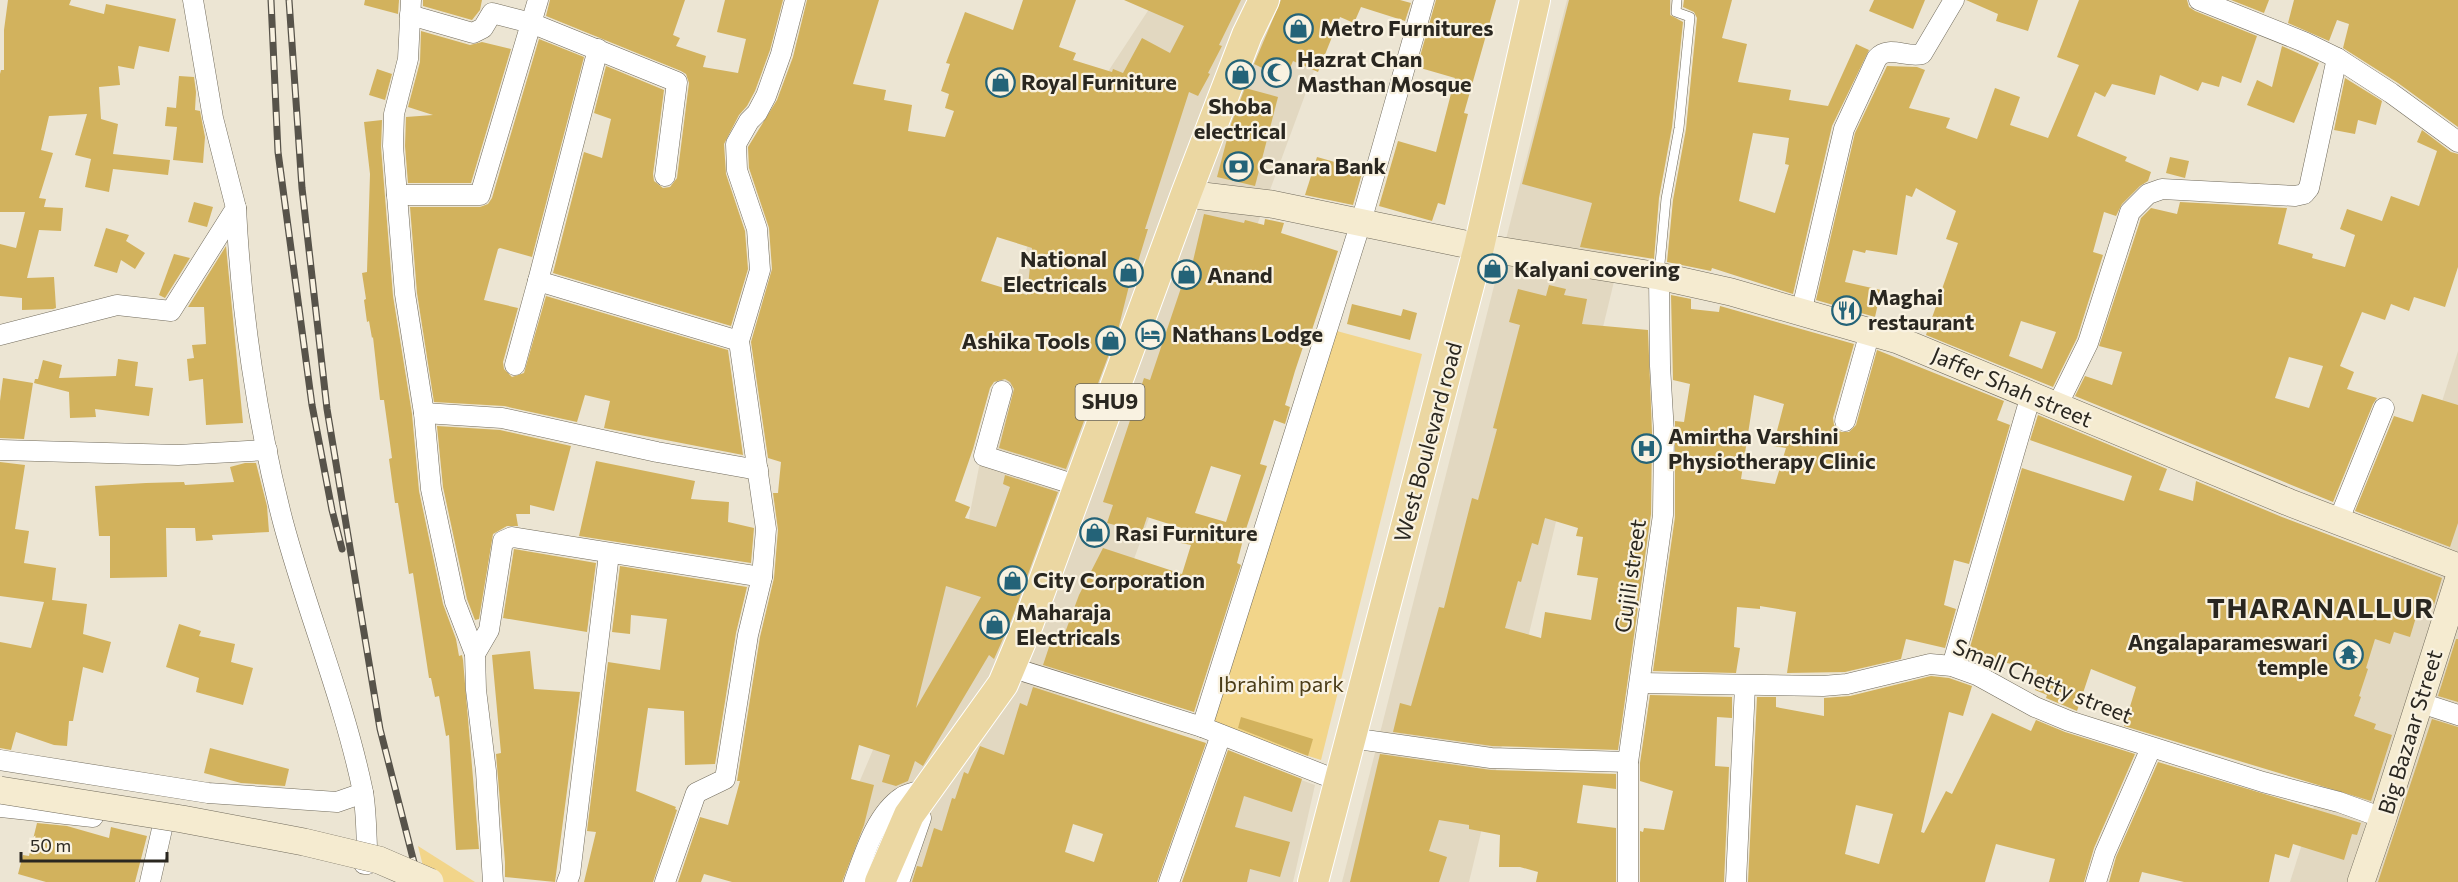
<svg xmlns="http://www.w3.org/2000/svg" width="2458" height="882" viewBox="0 0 2458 882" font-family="Commissioner,sans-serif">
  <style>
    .built { fill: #e2d8c1 }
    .green { fill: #f2d58a }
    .building { fill: #d2b25d; fill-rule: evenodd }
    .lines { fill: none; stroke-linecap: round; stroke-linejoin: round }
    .lane-casing { stroke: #716b5c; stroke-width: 10 }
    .street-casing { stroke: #716b5c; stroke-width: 21 }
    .secondary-casing { stroke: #716b5c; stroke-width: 28 }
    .primary-casing { stroke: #fff; stroke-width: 32 }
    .lane { stroke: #fff; stroke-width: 9 }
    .street { stroke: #fff; stroke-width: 20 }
    .secondary { stroke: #f5ebd0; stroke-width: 27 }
    .primary { stroke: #ebd7a2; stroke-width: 30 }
    .rail-casing { stroke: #57534a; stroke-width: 7 }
    .rail { stroke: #f9f2e1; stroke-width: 4.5; stroke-dasharray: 14; stroke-linecap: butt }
    .secondary-bridge-casing { stroke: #716b5c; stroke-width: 28; stroke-linecap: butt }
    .secondary-bridge { stroke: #f5ebd0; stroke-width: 27 }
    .labels { text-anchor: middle; stroke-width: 4.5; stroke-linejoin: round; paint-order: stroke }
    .shield { fill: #f9f2e1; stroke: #68645a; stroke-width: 1.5 }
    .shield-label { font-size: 21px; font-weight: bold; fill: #2a2720 }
    .poi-label { font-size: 22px; font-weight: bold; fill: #2a2720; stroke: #f9f2e1; text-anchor: start }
    .street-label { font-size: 22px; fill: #2a2720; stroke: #f9f2e1 }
    .park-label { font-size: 22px; fill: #4b3d18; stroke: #f9f2e1 }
    .district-label { font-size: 28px; font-weight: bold; letter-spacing: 1.5px; fill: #2a2720; stroke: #f9f2e1 }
  </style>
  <rect width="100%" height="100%" fill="#ece5d3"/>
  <g class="built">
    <polygon points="1155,0 1340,0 1096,662 987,882 817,882 967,528 1016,279 1067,134"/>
    <polygon points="1567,0 1682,0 1469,882 1342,882"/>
    <polygon points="2458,351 2458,882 2290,882"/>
    <polygon points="1227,753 1315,785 1293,882 1183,882"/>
  </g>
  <g class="green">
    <polygon points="1333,330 1422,354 1321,760 1208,724"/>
    <polygon points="418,846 475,882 427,882"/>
  </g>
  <g class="building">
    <polygon points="8,0 71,0 69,5 104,14 106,4 176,19 169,52 139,46 134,69 118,66 120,85 99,87 101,119 118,124 113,154 170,160 168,175 113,169 109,192 85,187 91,159 75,155 87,114 49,116 41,150 53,153 39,198 46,199 44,207 63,208 61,231 39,230 27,278 54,277 56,308 53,309 22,310 22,298 0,296 0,244 16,248 25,212 0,212 0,74 1,70 4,70 4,30"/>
    <polygon points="365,0 399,0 398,14 364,5"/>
    <polygon points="423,0 482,0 480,10 472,20 423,6"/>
    <polygon points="550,0 685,0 673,35 680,38 676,46 706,56 703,67 738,73 746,39 717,32 725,0 783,0 770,50 755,91 747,106 739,115 724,144 726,174 745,231 748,269 731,326 553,273 584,152 602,158 611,119 594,113 606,66 664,90 653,174 654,181 663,188 670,187 677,178 689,83 686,74 681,71 546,16"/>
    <path d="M807,0H879L853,84L886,90L884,100L912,105L908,131L945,137L954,111L945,108L949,94L941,91L950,64L946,63L965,12L1013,30L1023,0H1076L1059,47L1076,53L1073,60L1112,72L1113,69L1123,73L1142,38L1170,53L1184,26L1124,0H1241L1219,45L1222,46L1208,73L1210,74L1198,96L1189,92L1145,229H1148L1133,278H1131L1118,330L1066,469L999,448L1014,389L1010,382L1005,379L994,382L990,388L973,449L955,501L970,507L965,518L996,527L1010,487L1003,484L1005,475L1058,492L1011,621L994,659L989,655L923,766L915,761L908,781L896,786L882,782L890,755L859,745L851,779L874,785L864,825L842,882H732L704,874L701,882H678L700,817L728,825L740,781H737L760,637L774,578L778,530L773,493H778L781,462L768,458L751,342L772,269L769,228L749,168L748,147L777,100L793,57ZM997,237L1032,248L1027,295L981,281ZM946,586L981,597L916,708Z"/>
    <polygon points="1281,0 1400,0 1411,3 1405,21 1361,7 1354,23 1340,17 1318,72 1293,61 1285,79 1254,64"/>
    <polygon points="1436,0 1496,0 1464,113 1468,114 1445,205 1438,203 1432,221 1379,206 1398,141 1436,152 1455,78 1417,67"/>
    <polygon points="1569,0 1670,0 1670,15 1683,22 1672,127 1659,198 1654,259 1580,247 1592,203 1522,184"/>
    <path d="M1684,0H1732L1722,38L1747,44L1738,82L1791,90L1789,100L1828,106L1856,44L1869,50L1832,126L1793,294L1712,268L1711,271L1667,262L1673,200L1686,129L1697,18L1694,12L1683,7ZM1753,133L1789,138L1785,164L1789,165L1775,213L1739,201Z"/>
    <polygon points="1874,0 1925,0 1913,29 1869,11"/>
    <polygon points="1966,0 2038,0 2028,31 1996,21 1998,14"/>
    <path d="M2079,0H2187L2189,7L2195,11L2257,36L2241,83L2222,76L2219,87L2202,82L2198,91L2160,75L2155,95L2112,84L2105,97L2095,92L2077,136L2127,157L2125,161L2151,172L2148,181L2140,186L2122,204L2116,216L2104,212L2093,252L2103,255L2077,338L2053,387L1926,335L1958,243L1946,239L1956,211L1916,188L1912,197L1906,195L1897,255L1866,250L1865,253L1853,250L1845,282L1881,290L1875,317L1816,300L1855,133L1887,66L1917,67L1925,70L1909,108L1950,118L1946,128L1977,139L1995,88L2020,97L2010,125L2048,138L2079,65L2057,57ZM2021,321L2056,332L2042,369L2009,356Z"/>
    <polygon points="2231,0 2269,0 2264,13"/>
    <polygon points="2294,0 2458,0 2458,127 2398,83 2343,48 2349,24 2337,20 2329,41 2288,23"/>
    <polygon points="421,31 470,45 482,42 511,49 471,183 408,183 405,146 406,117 433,115 408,107 420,62"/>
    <polygon points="539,39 584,57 532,257 500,248 498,249 484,300 518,308 503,362 504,369 512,377 524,373 546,296 728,350 743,455 604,428 610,401 585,395 577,422 504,406 434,402 417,293 410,207 480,207 488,204 492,198"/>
    <polygon points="2282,46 2319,63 2294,123 2247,105 2257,80 2272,87"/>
    <polygon points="377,69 392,74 385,100 369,95"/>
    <polygon points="179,76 194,77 196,92 195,110 200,111 205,137 203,163 173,160 177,127 165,126 167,107 176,108"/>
    <polygon points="2345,78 2382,101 2376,125 2358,120 2355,134 2334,130"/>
    <polygon points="1245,88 1278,97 1255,186 1217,177 1231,124"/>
    <polygon points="382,120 381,147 393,296 412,414 419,491 443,604 456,639 459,656 462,655 463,660 479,849 456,850 449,735 446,736 439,696 435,697 431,678 429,678 413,573 409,574 398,503 395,503 389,459 392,458 384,400 380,400 373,337 372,338 369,321 367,322 364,300 366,299 362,273 367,272 370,174 364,122"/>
    <path d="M2422,130L2451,152L2458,154V267L2445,307L2414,297L2409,311L2391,304L2385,320L2362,312L2340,366L2354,372L2347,389L2377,398L2373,404L2333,502L2075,396L2085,376L2112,385L2122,352L2099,346L2141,218L2151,208L2177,214L2180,202L2287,208L2278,244L2313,254L2312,258L2345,267L2355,235L2340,229L2347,209L2382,221L2391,196L2419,206L2437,151L2417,142ZM2289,357L2323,366L2309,408L2275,398Z"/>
    <polygon points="1317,157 1363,170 1353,205 1305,195"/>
    <polygon points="2170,157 2189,161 2185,178 2166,173"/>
    <polygon points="194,202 213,207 207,227 188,222"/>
    <path d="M1204,214L1244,223L1245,220L1264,225L1265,219L1284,223L1281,233L1338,251L1308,342L1305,341L1295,371L1285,405L1290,407L1285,424L1274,420L1260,464L1267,466L1245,532L1237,563L1241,565L1194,712L1043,665L1053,635L1063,638L1079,595L1103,548L1182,574L1191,545L1181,543L1185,529L1147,517L1142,532L1107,523L1113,505L1103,502L1144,378L1150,380L1185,276L1189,278ZM1211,466L1241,475L1226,522L1195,513Z"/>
    <polygon points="106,228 129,235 126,241 145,253 135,269 121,260 117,273 94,266"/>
    <polygon points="226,246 243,423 206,425 203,379 189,381 187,359 194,358 192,345 206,344 204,307 188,307"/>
    <polygon points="174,254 190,258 165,298 159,295"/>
    <path d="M1549,285L1566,289L1564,295L1587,299L1582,324L1648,330L1652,433L1651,514L1618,750L1492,746L1393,732L1400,703L1411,706L1439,607L1444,608L1472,498L1478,500L1497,429L1493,428L1520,325L1509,322L1518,289L1546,296ZM1545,518L1578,528L1576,536L1583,537L1577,575L1598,578L1591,620L1545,612L1541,638L1505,628L1518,581L1521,582L1532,543L1538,545Z"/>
    <path d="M1671,295L1691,299V309L1719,312L1720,306L1854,344L1833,418L1834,425L1841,432H1849L1856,425L1877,350L2004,401L1997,420L2010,425L1969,564L1954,560L1944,605L1956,609L1945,648L1906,639L1901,659L1845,672L1787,673L1796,612L1760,606V609L1737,607L1734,647L1740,648L1736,673L1653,671L1675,517V421L1684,422L1690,384L1673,380ZM1754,395L1784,404L1773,446L1786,448L1775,484L1741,479Z"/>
    <polygon points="1352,304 1401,316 1403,309 1417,313 1410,340 1347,324"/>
    <polygon points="118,359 138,362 135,386 153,388 149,416 95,409 96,417 70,418 69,392 34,383 35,379 38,379 43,360 62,365 59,378 116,376"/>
    <polygon points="3,378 33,383 24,439 0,438 0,401"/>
    <polygon points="2422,394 2458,405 2458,523 2450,547 2355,511 2394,416 2413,422"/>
    <polygon points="2038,415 2167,469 2159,490 2193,501 2196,481 2282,517 2442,578 2433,608 2420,604 2410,637 2394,632 2390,644 2375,639 2366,668 2368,669 2359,696 2361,697 2354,716 2376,724 2374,729 2392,735 2371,801 2124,726 2136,687 2091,669 2077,711 2046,698 2047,695 2035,690 2037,670 1968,654 2022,468 2124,501 2132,476 2030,440"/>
    <polygon points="437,426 500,430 571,446 554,511 530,505 530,514 516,514 518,526 507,526 493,534 479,619 475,620 467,599 443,487"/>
    <polygon points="596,461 695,481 691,499 729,502 728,522 754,528 751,563 579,536"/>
    <polygon points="0,462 25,465 15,529 29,531 24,563 56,568 52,600 87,604 83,634 111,642 103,673 83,667 73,721 69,721 67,746 54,745 16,732 11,750 0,748 0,642 31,648 44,602 0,596"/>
    <polygon points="245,463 256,463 267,506 269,532 212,535 213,540 196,541 195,528 166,528 167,577 110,578 110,536 99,536 95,486 146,483 184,482 185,485 234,482 230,467"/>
    <polygon points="514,549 596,563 587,632 503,618"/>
    <polygon points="620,566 747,587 736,633 715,764 685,765 684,711 648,708 636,791 676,807 675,809 677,810 653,882 584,882 596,832 587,831 608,662 660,670 667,619 631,615 630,634 612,632"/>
    <polygon points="179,624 201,631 199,636 235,644 231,662 253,668 243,705 196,692 199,678 166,667"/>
    <polygon points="2456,639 2458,639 2458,702 2438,696"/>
    <polygon points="530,651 534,689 580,692 555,882 505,877 505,862 496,754 501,753 492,655"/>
    <path d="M1931,676L1949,678L1972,686L1963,716L1949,712L1921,832L1924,833L1946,791L1952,794L1992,713L2031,731L2036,720L2065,732L2135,754L2094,848L2084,882H2049L2055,859L1996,844L1985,882H1748L1757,697H1776V707L1824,716V698L1850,696ZM1856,805L1893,814L1879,864L1845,854Z"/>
    <path d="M1033,687L1206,743L1157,882H912L917,866L922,867L934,828L942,831L952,798L955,799L964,772L968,774L980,746L1004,755L1020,703L1027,706ZM1073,824L1103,834L1094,862L1065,852Z"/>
    <polygon points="1650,695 1732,697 1732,718 1717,717 1715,766 1729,767 1724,882 1640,882 1640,831 1643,832 1644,828 1664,830 1673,791 1640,781 1640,763"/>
    <polygon points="1241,717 1313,739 1308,756 1238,728"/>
    <polygon points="2432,719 2458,727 2458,882 2378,882"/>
    <polygon points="210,748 289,769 285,786 241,783 204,773"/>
    <polygon points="1228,750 1302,779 1292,812 1244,796 1235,827 1290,842 1280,877 1250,869 1247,882 1182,882"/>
    <polygon points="1380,754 1491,770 1616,774 1616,789 1583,785 1577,823 1616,828 1616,882 1536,882 1538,872 1520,867 1499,867 1500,835 1469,829 1469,825 1439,820 1429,851 1447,857 1439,882 1350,882"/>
    <polygon points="2158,762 2361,823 2357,835 2352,834 2344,860 2293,844 2289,858 2275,854 2269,882 2184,882 2142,872 2139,882 2109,882 2116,857"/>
    <polygon points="37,823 67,826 109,838 111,827 147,836 135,882 46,882 18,874 23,855 29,856"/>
  </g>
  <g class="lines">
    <defs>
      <polyline id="lane" points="1659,274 1666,199 1679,128 1690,17 1676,12 1677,0"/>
      <g id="street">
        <polyline points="411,0 408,59 394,114 393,146 405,294 424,413 431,489 455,602 475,654 476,690 486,771 493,882"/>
        <polyline points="2199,0 2304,42 2337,58 2391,93 2458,142"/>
        <polyline points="410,15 473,33 483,28 492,13 531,23 677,82 665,176"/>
        <polyline points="598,49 538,281 739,341"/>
        <polyline points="397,195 480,195 538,0"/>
        <path d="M236,208C241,310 257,422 283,522C307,612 344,700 363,792C367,815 366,841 368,864H364"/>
        <path d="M1801,313L1844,129L1877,58C1889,45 1906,58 1922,54L1954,0"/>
        <polyline points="0,335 117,305 171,311 236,208 213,118 193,0"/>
        <polyline points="515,365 538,281"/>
        <polyline points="1002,391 984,456 1079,486"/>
        <polyline points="2057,406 2088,343 2130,212 2148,194 2162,189 2295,196 2304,194 2309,188 2337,58"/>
        <polyline points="424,413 502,418 657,452 758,470"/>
        <polyline points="1845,421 1870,332"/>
        <polyline points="0,450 178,455 267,450"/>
        <polyline points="2338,522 2384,408"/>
        <polyline points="475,654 489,630 503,541 512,537 762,577"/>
        <polyline points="1952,666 2031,395"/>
        <polyline points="1010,667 1202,727 1339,781"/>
        <polyline points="1640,683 1823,686 1847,684 1930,664 1952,666 1977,675 2035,707 2069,721 2263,782 2339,802 2383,818"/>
        <polyline points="2418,702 2458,715"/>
        <polyline points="1202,727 1361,222 1424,0"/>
        <polyline points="1351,738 1491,758 1628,762"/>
        <polyline points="0,760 208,793 337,802 363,793"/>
        <polyline points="0,807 93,817"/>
        <polyline points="150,882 162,829"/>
        <polyline points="567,882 570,874 609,554"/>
        <polyline points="665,882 696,793 725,779 748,635 762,577 766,529 739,341 760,270 757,229 737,170 736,144 749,121 757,113 766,96 781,54 795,0"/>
        <path d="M854,882C864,855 876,814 902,797C909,792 921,791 929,789"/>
        <polyline points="899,882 921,818"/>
        <polyline points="1169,882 1221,735"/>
        <polyline points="1628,882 1628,762 1663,515 1664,433 1660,366 1659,276"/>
        <polyline points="1736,882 1745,686"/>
        <polyline points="2096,882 2105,853 2151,748"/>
      </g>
      <g id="secondary">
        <polyline points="1186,194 1271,204 1479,247 1659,276 1731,292 1898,340 2288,502 2458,567"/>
        <polyline points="2361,882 2383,818 2458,581"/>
      </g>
      <g id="primary">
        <polyline points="880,882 909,815 1003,684 1027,627 1186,194 1247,35 1264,0"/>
        <polyline points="1313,882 1479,247 1535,0"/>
      </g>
    </defs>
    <use href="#lane" class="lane-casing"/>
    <use href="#street" class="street-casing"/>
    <use href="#secondary" class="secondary-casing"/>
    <use href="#primary" class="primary-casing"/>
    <use href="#lane" class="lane"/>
    <use href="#street" class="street"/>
    <use href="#secondary" class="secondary"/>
    <use href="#primary" class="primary"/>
    <defs>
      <g id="rail">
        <polyline points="271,0 278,152 312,405 332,510 342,549"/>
        <polyline points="289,0 302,188 327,409 380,729 419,882"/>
      </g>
    </defs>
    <use href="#rail" class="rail-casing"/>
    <use href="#rail" class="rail"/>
    <defs>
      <polyline id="secondary-bridge" points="0,790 182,819 304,842 379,860 430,882"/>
    </defs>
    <use href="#secondary-bridge" class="secondary-bridge-casing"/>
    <use href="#secondary-bridge" class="secondary-bridge"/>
  </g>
  <defs>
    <symbol id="shop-ring" viewBox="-11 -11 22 22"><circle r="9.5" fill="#f9f2e1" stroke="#246378" stroke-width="1.5"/><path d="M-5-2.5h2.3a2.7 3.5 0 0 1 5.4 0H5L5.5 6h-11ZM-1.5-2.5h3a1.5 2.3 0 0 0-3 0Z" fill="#246378"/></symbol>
    <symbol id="mosque-ring" viewBox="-11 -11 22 22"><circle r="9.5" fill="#f9f2e1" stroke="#246378" stroke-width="1.5"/><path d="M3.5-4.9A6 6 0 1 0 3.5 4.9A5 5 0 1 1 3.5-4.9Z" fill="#246378"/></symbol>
    <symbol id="bank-ring" viewBox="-11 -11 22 22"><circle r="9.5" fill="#f9f2e1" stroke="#246378" stroke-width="1.5"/><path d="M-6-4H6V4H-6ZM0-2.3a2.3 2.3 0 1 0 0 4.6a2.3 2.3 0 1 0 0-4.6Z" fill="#246378"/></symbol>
    <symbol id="restaurant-ring" viewBox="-11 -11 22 22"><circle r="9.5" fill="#f9f2e1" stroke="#246378" stroke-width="1.5"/><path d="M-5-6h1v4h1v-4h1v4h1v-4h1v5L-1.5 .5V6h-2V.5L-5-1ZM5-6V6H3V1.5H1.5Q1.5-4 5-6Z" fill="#246378"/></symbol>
    <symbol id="hotel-ring" viewBox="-11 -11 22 22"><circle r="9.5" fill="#f9f2e1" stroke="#246378" stroke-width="1.5"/><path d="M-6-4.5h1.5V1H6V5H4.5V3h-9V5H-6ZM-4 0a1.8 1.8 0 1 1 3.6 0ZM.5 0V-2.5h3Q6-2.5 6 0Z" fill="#246378"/></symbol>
    <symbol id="hospital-ring" viewBox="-11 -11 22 22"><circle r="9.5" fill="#f9f2e1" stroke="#246378" stroke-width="1.5"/><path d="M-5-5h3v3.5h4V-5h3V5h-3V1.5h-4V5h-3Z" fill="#246378"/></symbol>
    <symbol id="temple-ring" viewBox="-11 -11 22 22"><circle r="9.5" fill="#f9f2e1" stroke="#246378" stroke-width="1.5"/><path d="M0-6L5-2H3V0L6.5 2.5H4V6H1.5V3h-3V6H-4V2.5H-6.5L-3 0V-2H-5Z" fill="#246378"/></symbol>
  </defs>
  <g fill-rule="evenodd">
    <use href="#shop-ring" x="1282" y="12" width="33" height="33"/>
    <use href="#mosque-ring" x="1260" y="56" width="33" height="33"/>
    <use href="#shop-ring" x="1224" y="58" width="33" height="33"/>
    <use href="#shop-ring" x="984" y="66" width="33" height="33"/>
    <use href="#bank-ring" x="1222" y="150" width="33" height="33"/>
    <use href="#shop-ring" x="1476" y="252" width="33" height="33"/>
    <use href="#shop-ring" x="1112" y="256" width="33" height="33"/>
    <use href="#shop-ring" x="1170" y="258" width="33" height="33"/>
    <use href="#restaurant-ring" x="1830" y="294" width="33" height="33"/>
    <use href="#hotel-ring" x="1134" y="318" width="33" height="33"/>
    <use href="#shop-ring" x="1094" y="324" width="33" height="33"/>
    <use href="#hospital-ring" x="1630" y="432" width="33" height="33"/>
    <use href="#shop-ring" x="1078" y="516" width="33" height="33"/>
    <use href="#shop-ring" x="996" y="564" width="33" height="33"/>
    <use href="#shop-ring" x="978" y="608" width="33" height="33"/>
    <use href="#temple-ring" x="2332" y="638" width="33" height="33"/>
  </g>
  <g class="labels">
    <rect class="shield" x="1075.5" y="384" width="69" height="36" rx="4.5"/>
    <g class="shield-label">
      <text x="1110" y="409">SHU9</text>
    </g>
    <g class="poi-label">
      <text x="1320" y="36">Metro Furnitures</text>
      <text x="1297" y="67">Hazrat Chan<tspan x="1297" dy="25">Masthan Mosque</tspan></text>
      <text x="1021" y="90">Royal Furniture</text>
      <text x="1240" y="114" text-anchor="middle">Shoba<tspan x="1240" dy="25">electrical</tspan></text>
      <text x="1259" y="174">Canara Bank</text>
      <text x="1107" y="267" text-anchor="end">National<tspan x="1107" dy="25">Electricals</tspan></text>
      <text x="1514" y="277">Kalyani covering</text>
      <text x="1207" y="283">Anand</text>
      <text x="1868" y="305">Maghai<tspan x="1868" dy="25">restaurant</tspan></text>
      <text x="1172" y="342">Nathans Lodge</text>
      <text x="1090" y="349" text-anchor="end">Ashika Tools</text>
      <text x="1668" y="444">Amirtha Varshini<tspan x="1668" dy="25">Physiotherapy Clinic</tspan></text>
      <text x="1115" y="541">Rasi Furniture</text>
      <text x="1033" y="588">City Corporation</text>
      <text x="1016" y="620">Maharaja<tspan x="1016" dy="25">Electricals</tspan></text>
      <text x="2328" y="650" text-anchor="end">Angalaparameswari<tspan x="2328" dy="25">temple</tspan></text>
    </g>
    <g class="street-label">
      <text transform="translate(2012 387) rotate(23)" y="8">Jaffer Shah street</text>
      <text transform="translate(1428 442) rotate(-75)" y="8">West Boulevard road</text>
      <text transform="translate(1630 576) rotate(-82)" y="8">Gujili street</text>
      <text transform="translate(2043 681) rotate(22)" y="8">Small Chetty street</text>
      <text transform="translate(2410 732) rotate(-73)" y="8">Big Bazaar Street</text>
    </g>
    <g class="park-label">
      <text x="1281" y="692">Ibrahim park</text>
    </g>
    <g class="district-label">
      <text x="2321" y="618">THARANALLUR</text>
    </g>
  </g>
  <path d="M21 852v9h146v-9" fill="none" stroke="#2a2720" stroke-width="3"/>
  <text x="30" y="852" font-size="18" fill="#2a2720" stroke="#f9f2e1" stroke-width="4.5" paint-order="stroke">50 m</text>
</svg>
